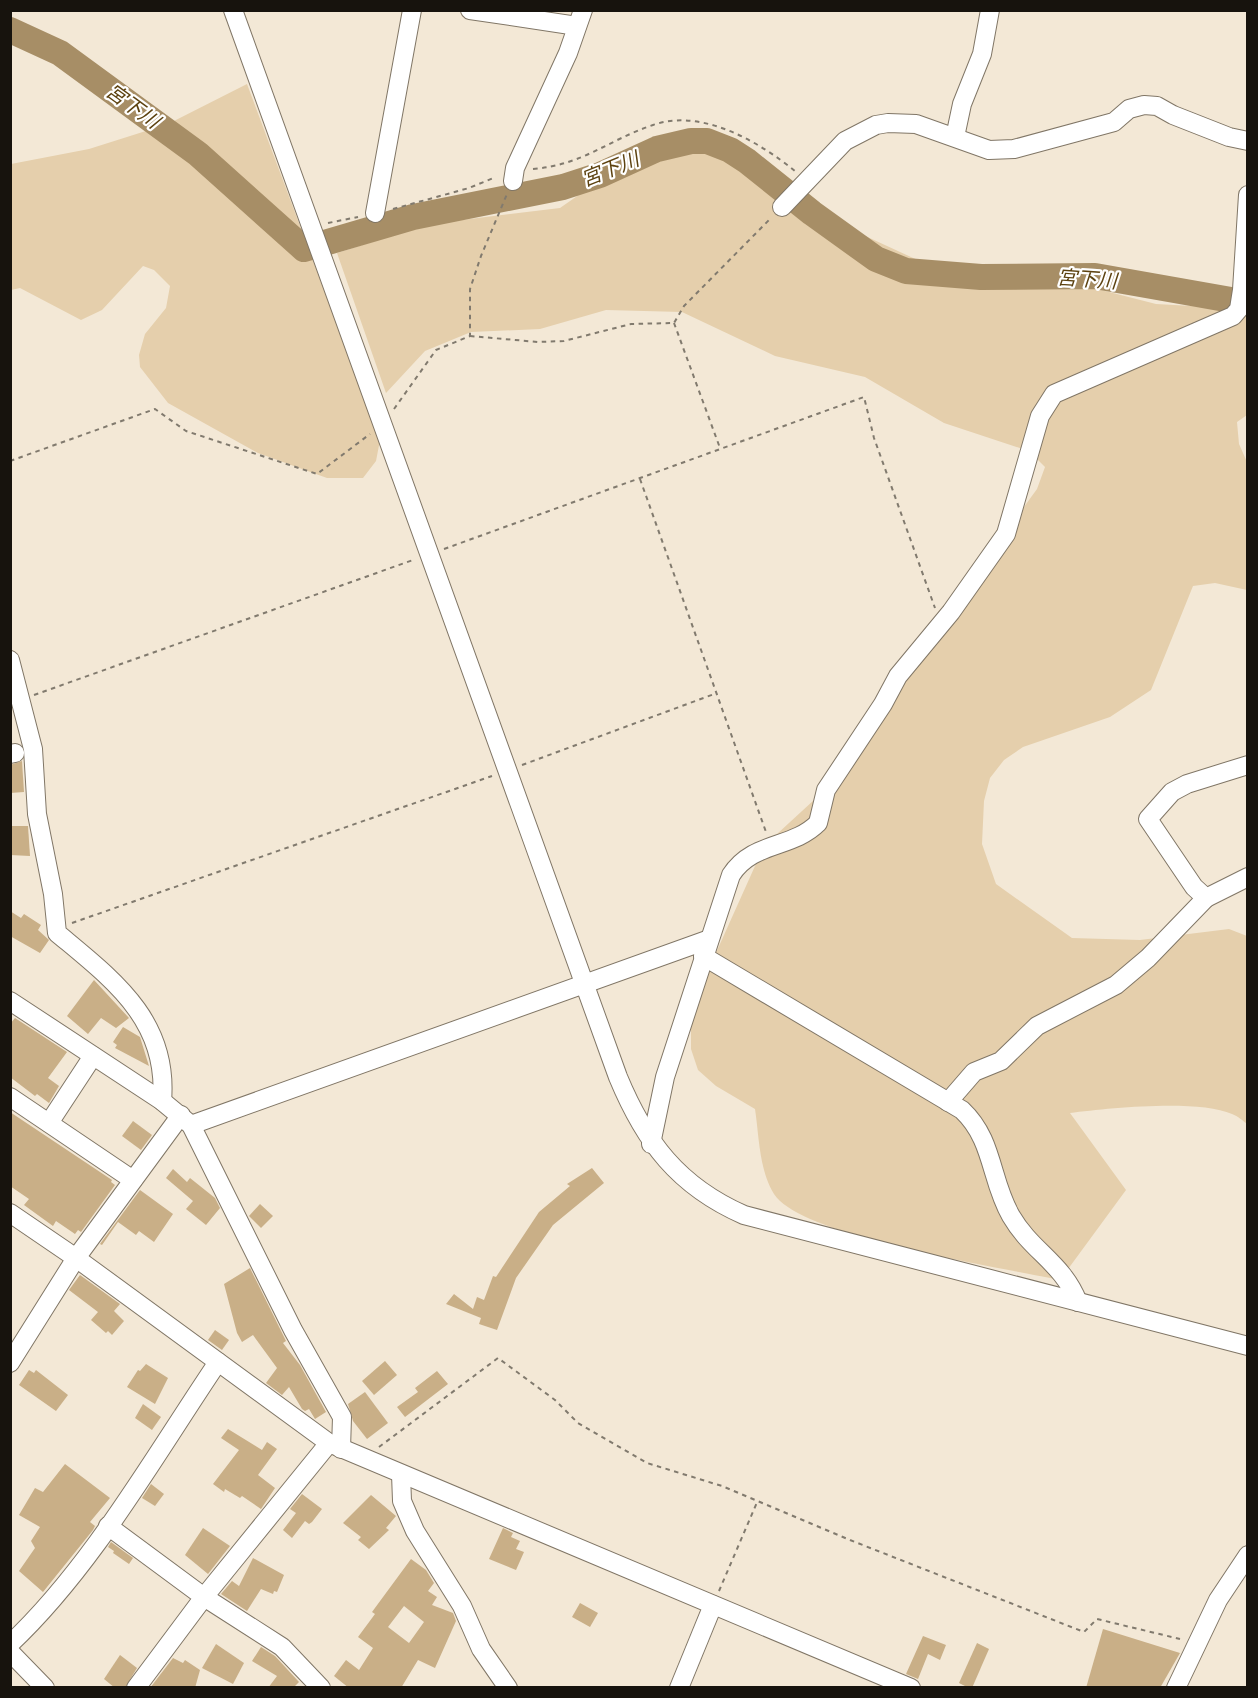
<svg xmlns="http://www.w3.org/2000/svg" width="1258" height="1698" viewBox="0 0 1258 1698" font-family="'Fira Sans','Noto Sans JP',sans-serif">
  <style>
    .green { fill: #e5cfac }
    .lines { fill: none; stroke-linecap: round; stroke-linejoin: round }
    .river { stroke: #a78e66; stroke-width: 26 }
    .building { fill: #c9af87; fill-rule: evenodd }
    .minor-casing { stroke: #807666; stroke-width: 20 }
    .path { stroke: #817a6e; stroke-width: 2; stroke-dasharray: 4.5 4.5; stroke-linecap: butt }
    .minor { stroke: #fff; stroke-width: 18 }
    .labels { text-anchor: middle; stroke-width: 4.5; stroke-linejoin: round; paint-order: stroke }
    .water-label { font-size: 20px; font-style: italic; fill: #5d4210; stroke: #fff }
  </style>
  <rect width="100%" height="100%" fill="#f3e8d6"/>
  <g class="green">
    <polygon points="247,84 380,440 376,461 363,478 327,478 258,453 168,403 140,367 139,355 145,334 166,308 170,286 154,270 143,266 102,310 81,320 20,288 11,290 11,164 89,149 168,124"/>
    <path d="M680,134L742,157L861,234L924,263L980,278L1062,280L1156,304L1247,309V415L1237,422L1239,444L1247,462V590L1215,583L1193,586L1151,690L1110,717L1023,747L1004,760L990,778L984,801L982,844L996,884L1072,938L1140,940L1229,929L1247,936V1124C1243,1121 1238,1116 1232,1114C1199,1099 1108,1108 1070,1113L1126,1190L1060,1280C1005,1268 801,1237 774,1194C759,1170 759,1135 755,1109L716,1086L698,1070L691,1049V1026L702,984L764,846L827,788L848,749L1037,489L1045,467L1029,451L944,423L865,377L775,356L682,312L606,310L540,329L471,332L425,351L386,393L337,253L429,224L560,208L659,139Z"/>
  </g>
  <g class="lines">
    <polyline class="river" points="10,30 60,53 198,154 304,249 413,217 563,187 600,175 657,149 691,141 707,141 730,150 747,161 812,213 876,259 906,271 981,277 1095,276 1248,303"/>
  </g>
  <g class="building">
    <polygon points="22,761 24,792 10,793 10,765"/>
    <polygon points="10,826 28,826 30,856 10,855"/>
    <polygon points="10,911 21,918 24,914 41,925 38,930 49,940 40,953 10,936"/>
    <polygon points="94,980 129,1018 116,1028 101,1018 88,1034 67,1016"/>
    <polygon points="15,1018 67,1052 48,1078 59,1086 49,1103 37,1094 35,1096 10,1077 10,1024"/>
    <polygon points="123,1027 140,1037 149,1066 115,1048 117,1045 113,1042"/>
    <polygon points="10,1112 112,1180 111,1182 115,1185 81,1232 78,1230 75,1234 56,1221 53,1226 24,1205 29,1199 10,1186"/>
    <polygon points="133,1121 152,1135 141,1150 122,1136"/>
    <polygon points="592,1168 604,1183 553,1225 516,1278 497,1330 479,1324 481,1318 446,1304 454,1294 473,1309 477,1297 484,1300 493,1276 496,1277 539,1212 570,1186 567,1184"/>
    <polygon points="173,1169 187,1182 190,1178 215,1198 220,1208 206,1225 186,1209 193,1201 166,1178"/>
    <polygon points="140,1190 173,1214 154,1242 139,1231 136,1235 118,1222 102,1245 100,1244"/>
    <polygon points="260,1204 273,1216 261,1228 249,1216"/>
    <polygon points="250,1268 286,1341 283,1343 300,1365 326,1412 315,1419 309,1409 305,1411 302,1409 289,1387 282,1395 266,1383 277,1368 253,1335 242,1342 237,1333 224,1284"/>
    <polygon points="80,1275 120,1304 114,1311 124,1321 112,1335 108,1331 106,1333 91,1320 98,1312 69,1290"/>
    <polygon points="215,1330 229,1340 222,1350 208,1340"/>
    <polygon points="385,1361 397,1375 374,1395 362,1381"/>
    <polygon points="146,1364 168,1378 155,1404 127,1387 138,1370 140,1371"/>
    <polygon points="29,1370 34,1373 36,1370 68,1395 56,1411 19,1385"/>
    <polygon points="437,1371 448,1384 405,1417 397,1407 418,1392 415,1388"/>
    <polygon points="365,1392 388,1423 367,1439 353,1421 348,1404"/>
    <polygon points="143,1404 161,1417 152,1430 135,1418"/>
    <polygon points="228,1429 262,1450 267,1442 277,1449 258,1475 275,1488 261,1509 242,1496 240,1498 225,1489 224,1492 213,1484 239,1450 221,1438"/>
    <polygon points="65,1464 110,1498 90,1522 95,1526 93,1530 43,1592 19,1571 35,1548 31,1541 40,1527 19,1515 35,1488 43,1492"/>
    <polygon points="151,1484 164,1494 155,1506 142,1498"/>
    <polygon points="302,1494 322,1509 312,1522 309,1524 305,1521 292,1538 283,1530 296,1513 290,1509"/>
    <polygon points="371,1495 396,1516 386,1528 389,1530 369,1549 358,1540 361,1537 343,1523"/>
    <polygon points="203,1528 230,1546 208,1574 185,1555"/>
    <polygon points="503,1528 513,1533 511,1537 520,1541 516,1549 524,1552 516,1570 489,1559"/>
    <polygon points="111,1542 133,1558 129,1564 113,1553 114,1551 108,1547"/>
    <polygon points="253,1558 284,1575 277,1592 274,1591 273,1594 261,1589 247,1611 221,1594 232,1581 239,1586"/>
    <path d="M411,1559L426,1570L434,1583L428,1591L437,1597L432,1605L453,1613L456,1621L435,1668L418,1660L401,1688H349L334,1676L346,1660L359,1670L373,1648L358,1637L375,1614L372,1612ZM404,1606L424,1622L409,1643L388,1627Z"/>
    <polygon points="580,1603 598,1613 590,1627 572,1617"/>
    <polygon points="1103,1629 1180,1653 1160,1688 1086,1688"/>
    <polygon points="923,1636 946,1645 940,1660 928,1654 918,1679 906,1674"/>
    <polygon points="977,1643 989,1649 972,1688 969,1688 959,1683"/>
    <polygon points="216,1644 244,1663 233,1684 202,1668"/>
    <polygon points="261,1647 275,1656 299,1682 293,1688 268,1688 277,1676 252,1661"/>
    <polygon points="120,1655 137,1668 125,1688 115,1688 104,1679"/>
    <polygon points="173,1658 183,1663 185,1660 200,1670 195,1688 150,1688"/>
  </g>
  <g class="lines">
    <defs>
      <g id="minor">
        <path d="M233,10L618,1077C645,1142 678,1186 744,1215L1248,1346"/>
        <polyline points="470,10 577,26"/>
        <polyline points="955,137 962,104 982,54 990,10"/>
        <polyline points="513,181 515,168 568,53 583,10"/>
        <polyline points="782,207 845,141 876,125 888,123 916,124 989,150 1014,149 1114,122 1129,109 1144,105 1157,106 1173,115 1229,137 1248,141"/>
        <polyline points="375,213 412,10"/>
        <path d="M10,660L33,749L37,814L53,894L57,933C112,979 169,1020 162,1101"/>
        <polyline points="10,754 15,753"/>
        <polyline points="1248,765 1187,784 1172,792 1148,819 1194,887 1206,898 1248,877"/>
        <path d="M703,956L962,1110C994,1140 990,1180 1011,1216C1032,1252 1062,1262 1078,1302"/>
        <polyline points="10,1001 162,1101 191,1125 293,1330 342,1417 341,1449"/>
        <polyline points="10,1097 133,1180"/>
        <polyline points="948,1102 974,1072 1001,1061 1037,1026 1116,985 1148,958 1206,898"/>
        <polyline points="49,1123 93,1056"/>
        <polyline points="191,1125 707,940"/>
        <path d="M651,1144L665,1077L731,875C753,841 792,849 818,823L826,790L883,704L898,676L951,612L1006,534L1040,416L1054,394L1233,316L1239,309L1242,290L1248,195"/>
        <polyline points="10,1213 76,1258 329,1443 911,1688"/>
        <polyline points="10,1363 76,1258 181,1115"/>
        <polyline points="401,1474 402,1501 415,1531 462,1606 481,1649 508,1688"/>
        <polyline points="108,1526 204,1597 136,1688"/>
        <path d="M10,1644C92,1567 155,1455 218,1362"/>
        <polyline points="10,1652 45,1688"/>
        <polyline points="321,1688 282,1647 204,1597 329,1443"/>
        <polyline points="679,1688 713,1605"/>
        <polyline points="1176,1688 1218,1600 1248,1555"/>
      </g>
    </defs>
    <use href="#minor" class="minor-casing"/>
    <g class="path">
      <path d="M533,169C583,165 608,140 653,125C701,108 758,141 795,171"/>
      <polyline points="393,209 469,188 496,177"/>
      <polyline points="328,223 358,217"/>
      <polyline points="674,323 720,448"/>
      <polyline points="470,336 538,342 564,341 631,324 674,323 684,306 770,219"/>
      <polyline points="394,409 436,350 470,336 470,289 481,256 507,194"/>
      <polyline points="10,461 155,409 186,431 317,474 370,434"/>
      <polyline points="640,479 766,832"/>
      <polyline points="444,549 864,397 874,438 935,608"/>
      <polyline points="34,695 413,560"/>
      <polyline points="522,765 717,693"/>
      <polyline points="72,923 492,776"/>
      <polyline points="379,1447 498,1358 555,1400 578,1423 647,1463 722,1486 850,1540 1084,1632 1097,1619 1180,1639"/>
      <polyline points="719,1591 758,1500"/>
    </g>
    <use href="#minor" class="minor"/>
  </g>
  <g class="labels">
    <g class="water-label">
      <text transform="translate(133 106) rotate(36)" y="7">宮下川</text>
      <text transform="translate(610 169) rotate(-22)" y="7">宮下川</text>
      <text transform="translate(1087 279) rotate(4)" y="7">宮下川</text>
    </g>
  </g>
  <rect width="1258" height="1698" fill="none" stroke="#17130d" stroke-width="24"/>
</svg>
